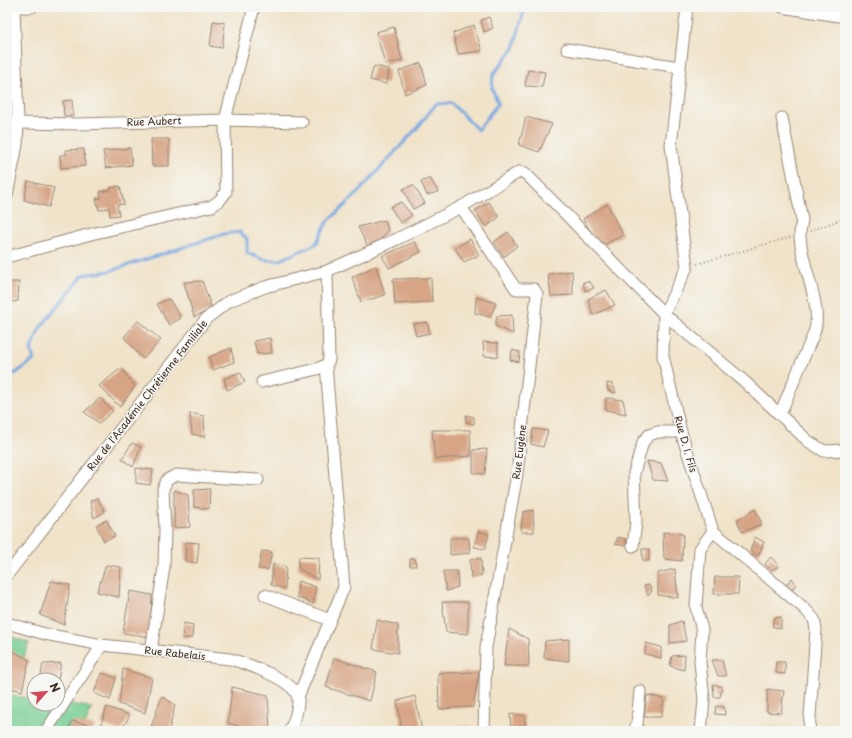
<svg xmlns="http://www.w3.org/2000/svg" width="852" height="738" viewBox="0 0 852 738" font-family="'Playpen Sans',sans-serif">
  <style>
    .green { fill: #77ce93; stroke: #597c58 }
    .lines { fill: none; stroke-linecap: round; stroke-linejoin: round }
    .stream { stroke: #76a7e1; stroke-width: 3 }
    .building { fill: #d7a586 }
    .street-casing { stroke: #968674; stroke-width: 13 }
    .path { stroke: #968674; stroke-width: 2; stroke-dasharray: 1 3; stroke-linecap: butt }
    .street { stroke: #fff; stroke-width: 11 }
    .labels { text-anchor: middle; stroke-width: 3; stroke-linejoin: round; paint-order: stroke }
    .street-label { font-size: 10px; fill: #3b2a1e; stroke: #f6f6f2 }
  </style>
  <rect width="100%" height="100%" fill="#f6f6f2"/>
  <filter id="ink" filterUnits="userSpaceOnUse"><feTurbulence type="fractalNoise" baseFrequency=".025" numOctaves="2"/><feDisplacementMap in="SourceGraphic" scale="8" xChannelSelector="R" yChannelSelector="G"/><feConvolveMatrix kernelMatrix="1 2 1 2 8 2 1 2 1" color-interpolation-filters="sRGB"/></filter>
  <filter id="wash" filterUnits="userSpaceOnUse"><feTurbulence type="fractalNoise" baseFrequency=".012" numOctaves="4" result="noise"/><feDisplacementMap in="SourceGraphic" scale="16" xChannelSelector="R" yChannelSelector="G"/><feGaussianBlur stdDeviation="0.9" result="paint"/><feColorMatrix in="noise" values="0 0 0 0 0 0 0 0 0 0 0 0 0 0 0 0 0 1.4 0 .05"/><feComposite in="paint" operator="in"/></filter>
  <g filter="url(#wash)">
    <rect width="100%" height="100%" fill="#f0e3c9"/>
    <polygon class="green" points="7,635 29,643 10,696 34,698 34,704 58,704 58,701 92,708 83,729 87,731 7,731"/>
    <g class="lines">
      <polyline class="stream" points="7,375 16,373 34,360 31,349 40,328 83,275 110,271 224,234 240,232 247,239 247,253 265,260 280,260 316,244 327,222 353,198 417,128 436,104 451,103 478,130 498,103 492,88 493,75 514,48 525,7"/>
    </g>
    <g id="blocks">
      <g class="building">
        <polygon points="489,17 493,28 484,32 481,20"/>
        <polygon points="213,21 225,23 222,48 210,46"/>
        <polygon points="474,25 482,51 458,54 453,33"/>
        <polygon points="394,27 402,61 385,64 376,32"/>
        <polygon points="421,63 427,85 405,94 399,71"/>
        <polygon points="374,66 389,69 387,84 370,80"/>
        <polygon points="528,70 545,72 542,87 525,86"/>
        <polygon points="7,83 8,83 9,107 7,107"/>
        <polygon points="72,100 73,116 64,116 63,101"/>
        <polygon points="526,117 552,124 539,152 519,145"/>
        <polygon points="151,139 169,139 169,166 152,166"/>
        <polygon points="130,148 132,165 106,168 103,151"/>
        <polygon points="84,149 85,166 61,168 60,155 66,155 66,150"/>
        <polygon points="430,178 438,192 427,195 421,182"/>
        <polygon points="28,181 54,188 49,207 24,200"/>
        <polygon points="413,185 425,203 413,209 403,189"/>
        <polygon points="120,186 124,204 117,205 119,215 110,216 109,208 99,210 96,199 101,198 100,192 111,190 110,188"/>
        <polygon points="401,202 412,215 401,223 390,207"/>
        <polygon points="489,202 499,217 486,227 475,211"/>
        <polygon points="607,204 623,235 600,247 583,219"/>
        <polygon points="385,220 388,231 370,251 358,227"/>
        <polygon points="508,232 517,246 504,257 494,242"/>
        <polygon points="470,239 479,255 464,262 455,248"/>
        <polygon points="415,242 421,252 389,268 382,256"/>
        <polygon points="376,266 385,295 361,302 352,277"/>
        <polygon points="572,271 573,295 551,296 548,274"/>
        <polygon points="431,278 432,302 395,304 393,279"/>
        <polygon points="202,281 212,309 194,317 184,282"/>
        <polygon points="7,282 19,282 18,301 7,303"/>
        <polygon points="583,282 590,282 594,288 585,291"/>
        <polygon points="606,290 615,305 593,315 588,299"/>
        <polygon points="476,297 496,303 490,317 475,313"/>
        <polygon points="169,299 181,318 169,325 157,304"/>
        <polygon points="512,315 513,334 495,326 497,316"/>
        <polygon points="138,321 161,340 143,359 124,337"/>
        <polygon points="427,322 430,333 416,336 413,324"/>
        <polygon points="270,338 272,353 257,354 254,341"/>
        <polygon points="483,342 498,343 498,357 484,356"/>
        <polygon points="231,348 234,362 213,370 209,357"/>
        <polygon points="512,350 520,352 519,362 510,360"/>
        <polygon points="121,368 135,386 120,407 99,386"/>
        <polygon points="240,372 245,382 227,390 224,379"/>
        <polygon points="607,383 613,384 616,393 608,391"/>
        <polygon points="100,398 113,411 99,423 84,412"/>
        <polygon points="606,398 623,400 626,414 606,410"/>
        <polygon points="190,413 204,416 205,437 192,434"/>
        <polygon points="466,415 474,417 474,424 466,422"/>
        <polygon points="533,429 548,431 543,447 531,444"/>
        <polygon points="432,430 470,430 471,456 435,459"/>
        <polygon points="132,443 141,447 133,467 122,459"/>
        <polygon points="487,449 485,474 473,473 473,450"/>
        <polygon points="647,461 661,463 668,481 653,480"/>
        <polygon points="136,468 153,470 150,485 136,483"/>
        <polygon points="210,489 209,509 194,507 194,490"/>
        <polygon points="174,490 188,495 190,527 174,528"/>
        <polygon points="97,498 105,512 94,518 90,501"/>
        <polygon points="755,509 762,524 742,532 737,520"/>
        <polygon points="533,510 534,532 521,532 523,512"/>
        <polygon points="106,520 115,536 104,541 96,525"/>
        <polygon points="479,531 489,534 485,549 474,547"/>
        <polygon points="663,532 683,534 682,561 664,559"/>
        <polygon points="618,537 626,539 626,546 615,544"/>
        <polygon points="755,537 764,542 758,556 750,551"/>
        <polygon points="450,538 469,538 470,553 450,555"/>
        <polygon points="186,542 199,543 197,563 185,561"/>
        <polygon points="642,549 649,549 649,561 643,561"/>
        <polygon points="262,551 272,552 268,570 258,569"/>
        <polygon points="299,557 319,558 318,580 298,568"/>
        <polygon points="771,557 779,566 771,570 765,564"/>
        <polygon points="415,558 416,566 410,566 410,559"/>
        <polygon points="481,558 482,575 471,578 470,560"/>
        <polygon points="273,564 286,567 285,589 271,585"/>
        <polygon points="106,565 121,567 119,597 97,592"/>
        <polygon points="675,569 678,598 658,595 658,573"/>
        <polygon points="443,571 457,571 458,587 446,591"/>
        <polygon points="715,577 739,577 738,594 714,594"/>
        <polygon points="792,578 796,584 792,590 786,585"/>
        <polygon points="51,581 70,585 64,625 40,615"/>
        <polygon points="298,581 316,587 313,604 297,597"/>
        <polygon points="649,585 652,591 648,596 644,586"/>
        <polygon points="130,591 152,595 150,637 123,633"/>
        <polygon points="442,602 468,602 468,634 446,632"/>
        <polygon points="781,617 781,629 772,626 774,618"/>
        <polygon points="377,620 398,625 398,653 373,649"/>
        <polygon points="682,621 686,641 670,643 670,625"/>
        <polygon points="184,623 193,625 192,638 182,638"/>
        <polygon points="509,629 528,639 529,666 504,666"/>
        <polygon points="569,639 569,661 544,658 545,641"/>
        <polygon points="646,643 661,647 661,658 645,654"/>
        <polygon points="11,650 29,660 22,691 7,687 7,659"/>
        <polygon points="685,655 684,670 670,666 672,656"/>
        <polygon points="334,658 377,672 370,701 326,687"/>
        <polygon points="712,660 722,660 726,676 718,676"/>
        <polygon points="776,662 785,662 785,674 776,673"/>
        <polygon points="61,663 58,680 40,680 43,664"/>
        <polygon points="123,669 152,678 145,713 119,704"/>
        <polygon points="479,672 473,707 439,709 438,673"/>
        <polygon points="102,673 116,678 110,700 94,693"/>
        <polygon points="713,684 722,687 720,697 714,697"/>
        <polygon points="232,687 268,695 270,731 256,731 228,723"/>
        <polygon points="767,689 784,691 781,713 767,712"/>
        <polygon points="647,695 664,699 661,717 644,717"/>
        <polygon points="162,696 175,705 169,730 151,727"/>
        <polygon points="415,696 422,731 402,731 397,701"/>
        <polygon points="716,706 724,707 725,715 715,714"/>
        <polygon points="107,707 130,715 121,731 101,724"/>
        <polygon points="510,714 524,715 526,731 511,731"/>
        <polygon points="72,721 95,726 93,731 68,731"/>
        <polygon points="468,726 469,731 457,731 456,727"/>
        <polygon points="769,726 787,730 787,731 768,731"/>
      </g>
    </g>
  </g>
  <g filter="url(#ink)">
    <use href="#blocks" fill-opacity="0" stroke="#968674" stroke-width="1"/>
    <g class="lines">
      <defs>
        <g id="street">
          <polyline points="10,7 32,7"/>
          <polyline points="687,7 671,145 687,267 664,314 745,382 808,441 824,451 845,450"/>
          <polyline points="782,7 845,17"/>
          <polyline points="567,49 679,67"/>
          <polyline points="7,121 18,123 79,124 225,120 302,122"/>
          <polyline points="7,195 17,145 18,123 14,8"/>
          <polyline points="461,207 516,289 534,289 537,294 517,474 486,647 484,731"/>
          <polyline points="7,257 91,234 212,206 220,200 226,192 225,120 254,7"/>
          <polyline points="262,382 317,369 326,365"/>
          <path d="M780,414L814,333C824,306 800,264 800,235C800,230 801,225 802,220L782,118"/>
          <polyline points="633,546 636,522 634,473 643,442 649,435 658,432 681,432"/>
          <polyline points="7,575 206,319 229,301 265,287 327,271 397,239 461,207 519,172 525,173 664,314 663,356 681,432 713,531 805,609 814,619 816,629 809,731"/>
          <polyline points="265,595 330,620"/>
          <path d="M7,623L45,634L102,645L230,659C245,663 295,680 298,698C299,710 294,720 290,731"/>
          <polyline points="151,651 164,567 165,529 163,489 167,480 176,475 258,480"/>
          <polyline points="298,697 344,587 326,365 329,360 327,271"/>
          <polyline points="46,731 102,645"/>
          <polyline points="634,731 637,724 640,691"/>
          <polyline points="701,731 704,700 700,662 702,630 696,607 700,549 713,531"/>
        </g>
      </defs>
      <use href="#street" class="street-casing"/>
      <g class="path">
        <polyline points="810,231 845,218"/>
        <polyline points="697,264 791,237"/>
      </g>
      <use href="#street" class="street"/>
    </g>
  </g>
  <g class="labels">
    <g class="street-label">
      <text transform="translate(154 121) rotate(-2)" y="4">Rue Aubert</text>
      <text transform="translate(147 395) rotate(-52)" y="4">Rue de l'Académie Chrétienne Familiale</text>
      <text transform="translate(686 444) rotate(74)" y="4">Rue D. I. Fils</text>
      <text transform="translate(519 452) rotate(-83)" y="4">Rue Eugène</text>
      <text transform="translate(175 653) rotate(6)" y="4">Rue Rabelais</text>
    </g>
  </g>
  <rect width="852" height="738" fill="none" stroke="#f6f6f2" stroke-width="24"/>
  <g transform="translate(46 692) rotate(63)"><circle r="19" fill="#f6f6f2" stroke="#aba49d"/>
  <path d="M0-3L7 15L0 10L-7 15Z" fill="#d1495b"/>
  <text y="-6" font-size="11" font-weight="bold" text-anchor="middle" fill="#3b2a1e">N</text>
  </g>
</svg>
